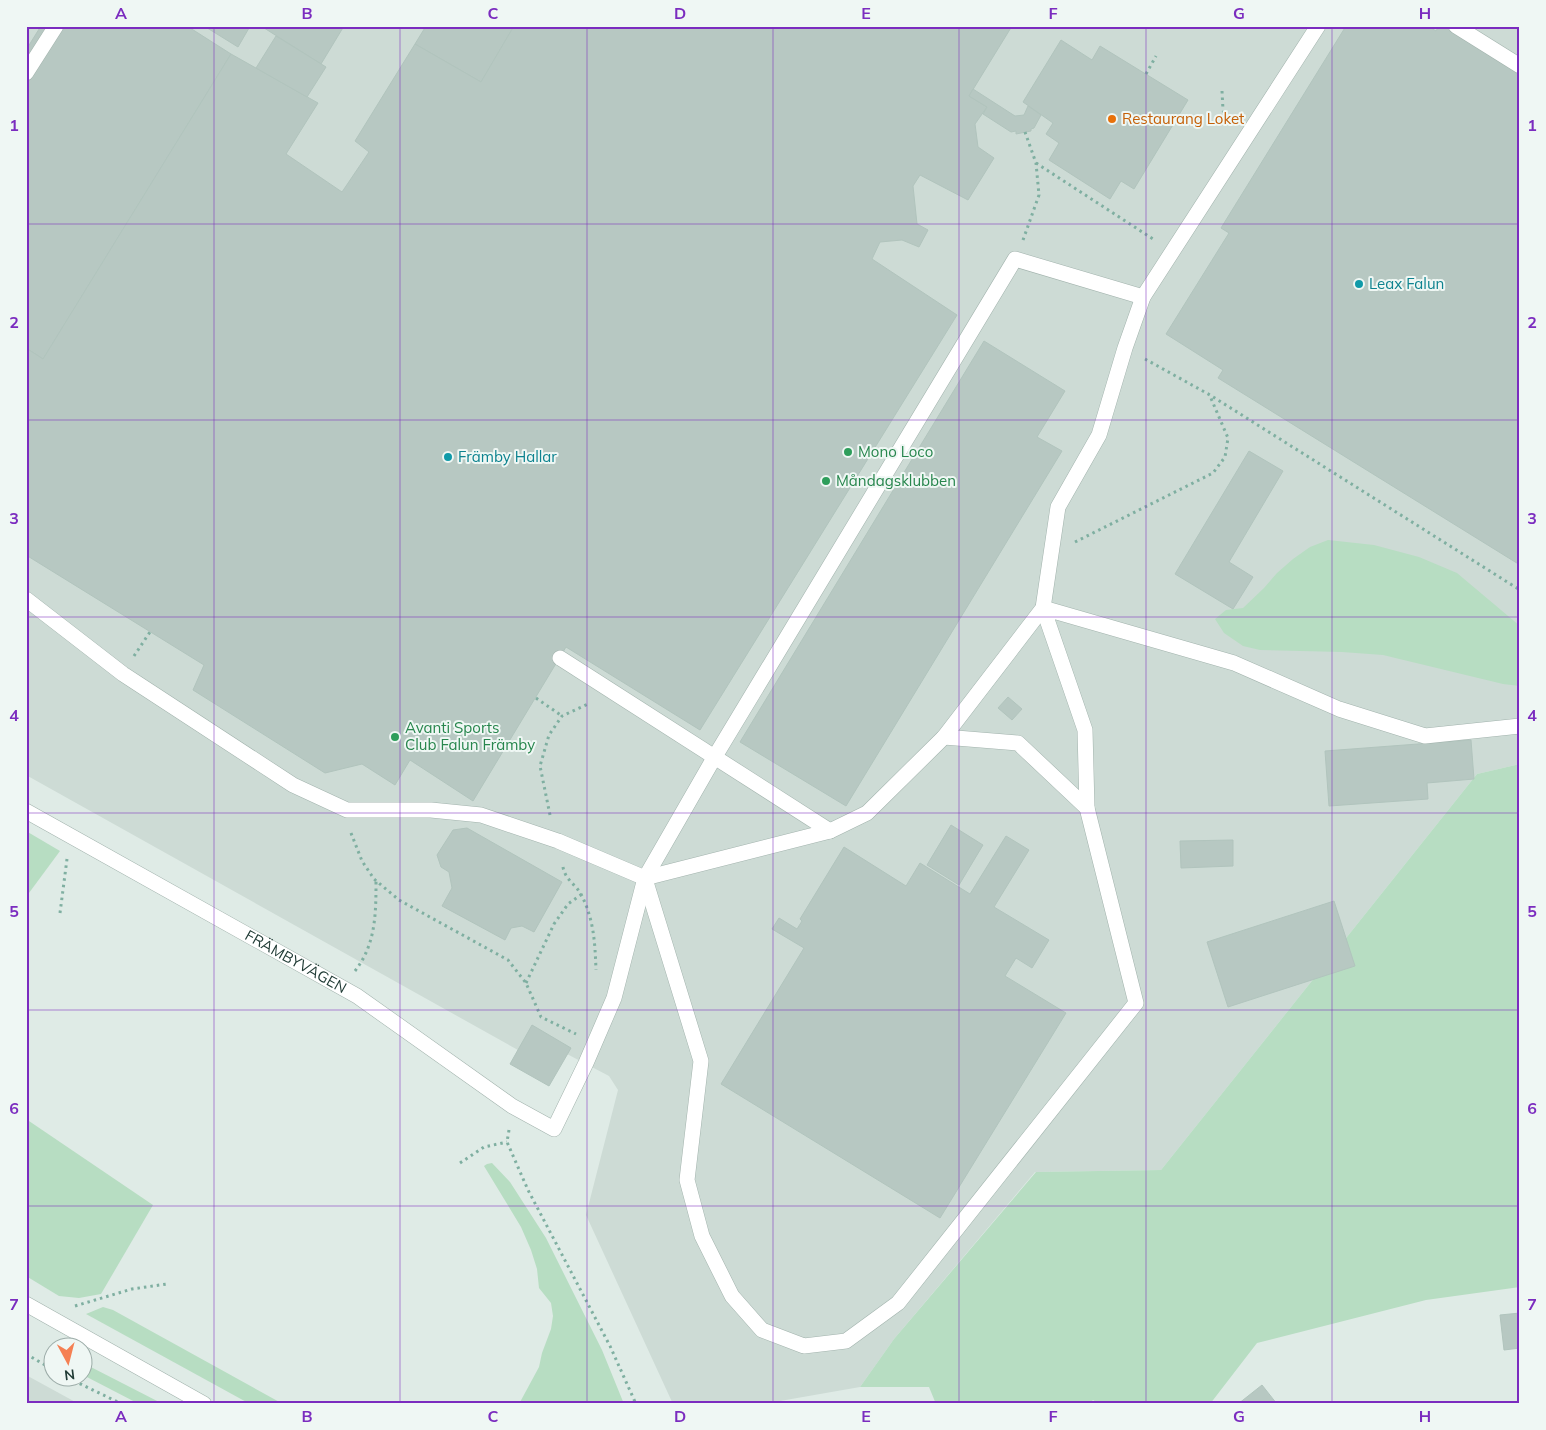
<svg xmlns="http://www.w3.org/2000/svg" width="1546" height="1430" viewBox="0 0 1546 1430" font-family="Mulish,sans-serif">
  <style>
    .built { fill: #cddbd5 }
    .green { fill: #b7ddc2 }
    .building { fill: #b7c8c2; stroke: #b1c4bd }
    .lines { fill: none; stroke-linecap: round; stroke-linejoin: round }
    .service-casing { stroke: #a2b3ad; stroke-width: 16 }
    .tertiary-casing { stroke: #a2b3ad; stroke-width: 16 }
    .path { stroke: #7fafa1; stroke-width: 3; stroke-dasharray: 2.5 4; stroke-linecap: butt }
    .service { stroke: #fff; stroke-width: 15 }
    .tertiary { stroke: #fff; stroke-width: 15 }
    .grid { fill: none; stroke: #7b2cbf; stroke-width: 1; stroke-opacity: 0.55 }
    .food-dot { fill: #e8710a; stroke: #eff7f4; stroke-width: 2 }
    .culture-dot { fill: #0f9aa8; stroke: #eff7f4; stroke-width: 2 }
    .leisure-dot { fill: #2e9e5b; stroke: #eff7f4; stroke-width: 2 }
    .labels { text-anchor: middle; stroke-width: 4; stroke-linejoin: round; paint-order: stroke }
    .food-label { font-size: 15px; fill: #c56008; stroke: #eff7f4; text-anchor: start }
    .culture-label { font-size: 15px; fill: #0d838f; stroke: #eff7f4; text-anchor: start }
    .leisure-label { font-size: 15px; fill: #27864d; stroke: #eff7f4; text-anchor: start }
    .street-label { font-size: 15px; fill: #203b35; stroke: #eff7f4 }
    .neatline { fill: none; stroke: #7b2cbf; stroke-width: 2 }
    .grid-label { font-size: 16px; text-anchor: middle; font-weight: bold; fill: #7b2cbf }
  </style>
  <rect width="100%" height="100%" fill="#dfebe6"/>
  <g class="built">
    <polygon points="26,26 1520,26 1520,764 1477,774 1161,1170 1035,1172 894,1339 860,1387 763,1404 673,1404 586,1215 618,1090 609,1076 567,1054 518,1050 26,775"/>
    <polygon points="26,1374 26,1375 79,1404 26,1404"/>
  </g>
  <g class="green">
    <polygon points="1328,540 1374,545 1419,557 1457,573 1520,626 1520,686 1503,684 1383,655 1342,652 1260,650 1243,646 1224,633 1215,619 1226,610 1243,608 1264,588 1277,573 1293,559 1310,547"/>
    <polygon points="1520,764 1520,1287 1426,1300 1257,1343 1210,1404 1099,1404 1093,1400 1089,1404 936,1404 929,1387 860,1387 894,1339 1036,1172 1161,1170 1477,774"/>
    <polygon points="26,831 60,851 26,897"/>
    <polygon points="26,1119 153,1205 101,1294 79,1298 59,1296 26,1276"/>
    <polygon points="492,1163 510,1182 546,1238 602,1350 624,1404 519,1404 539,1367 542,1353 551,1329 553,1316 551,1303 539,1288 537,1269 531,1250 521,1227 484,1166 487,1164"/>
    <polygon points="103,1307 113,1310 283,1404 250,1404 86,1314"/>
    <polygon points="82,1363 83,1363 163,1404 139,1404 83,1375"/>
  </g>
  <g class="building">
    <polygon points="41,26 187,26 231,54 43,359 26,348 26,50"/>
    <polygon points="204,26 247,26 249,28 238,47"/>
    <polygon points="261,26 344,26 321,64"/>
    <polygon points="426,26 514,26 481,82 415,44"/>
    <polygon points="514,26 1012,26 969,96 987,107 975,124 978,147 994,158 968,200 920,175 913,186 917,224 928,230 919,247 902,240 880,242 872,259 957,315 700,730 566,647 473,801 410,760 395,785 362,764 325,773 193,690 204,665 26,555 26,348 43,359 231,54 318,103 286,154 342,192 369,152 355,141 415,44 481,82"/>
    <polygon points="1346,26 1428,26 1436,31 1439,26 1452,26 1520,68 1520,565 1218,378 1223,370 1166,334 1229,233 1221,228"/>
    <polygon points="276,36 326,67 307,97 256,68"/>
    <polygon points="1061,40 1092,60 1100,46 1188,100 1134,189 1121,181 1110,199 1049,160 1059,143 1046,134 1053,123 1023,102"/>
    <polygon points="973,89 1015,116 1024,115 1028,106 1041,115 1034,128 1031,129 1031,131 1016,134 1016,131 1011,132 983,114 987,107 969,96"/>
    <polygon points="984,341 1065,391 1037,437 1062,451 846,806 740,742"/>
    <polygon points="1249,451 1283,471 1229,562 1253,577 1233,609 1175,574"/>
    <polygon points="1008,697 1022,709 1012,720 998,708"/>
    <polygon points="1471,740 1474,779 1427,783 1428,799 1329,806 1325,751"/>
    <polygon points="951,825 983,845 959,885 927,865"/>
    <polygon points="467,828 562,882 534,932 522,926 511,928 505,940 442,906 452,888 449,872 441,867 437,855 453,830"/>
    <polygon points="1006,836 1029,850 994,907 1049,940 1032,968 1016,958 1005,976 1066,1013 940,1218 721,1084 804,948 772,929 779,918 797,929 802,921 800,919 844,847 906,886 920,863 970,894"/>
    <polygon points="1233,840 1233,866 1181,868 1180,841"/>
    <polygon points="1334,901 1355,966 1228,1007 1207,942"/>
    <polygon points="532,1025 571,1048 549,1086 510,1064"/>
    <polygon points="1520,1313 1520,1348 1504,1350 1500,1315"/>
    <polygon points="1262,1385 1277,1404 1238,1404"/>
  </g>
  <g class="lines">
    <defs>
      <g id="service">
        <polyline points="1456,26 1520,66"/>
        <polyline points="26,73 56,26"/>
        <polyline points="26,599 123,674 293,785 347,810 431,810 481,815 558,841 645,878 830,831 867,813 944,737 1043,608 1058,507 1099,435 1125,348 1143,297 1318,26"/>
        <polyline points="560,658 830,831"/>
        <polyline points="1087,808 1085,730 1043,608 1234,663 1339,709 1425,736 1520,726"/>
        <path id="s1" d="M26,811L357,996L512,1106L554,1129L586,1063L614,998L645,878L714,758L1015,259L1143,297"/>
        <polyline points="645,879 701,1061 687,1180 702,1236 732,1296 762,1330 804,1346 846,1341 898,1303 1136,1003 1087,808 1018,743 944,737"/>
      </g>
      <polyline id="tertiary" points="26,1304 204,1404"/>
    </defs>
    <use href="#service" class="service-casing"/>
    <use href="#tertiary" class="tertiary-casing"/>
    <g class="path">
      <polyline points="1146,74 1156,56"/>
      <polyline points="1222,91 1223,110 1228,125"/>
      <polyline points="1036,163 1153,239"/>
      <polyline points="1023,240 1039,195 1036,163 1025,132"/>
      <polyline points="1145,359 1210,395 1520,590"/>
      <polyline points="1075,542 1213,473 1225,457 1228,438 1210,396"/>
      <polyline points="134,656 150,632"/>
      <polyline points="536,698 562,716"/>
      <polyline points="550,815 540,766 549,735 562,716 590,703"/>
      <polyline points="351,833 362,861 374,879 399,900 508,960 526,983 541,1017 576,1034"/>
      <path d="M563,867C565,880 577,885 582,896C594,921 595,943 596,970"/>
      <polyline points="60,913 67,859"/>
      <path d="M355,971C376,944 376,913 376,880"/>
      <polyline points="526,983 554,924 568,904 582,894"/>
      <polyline points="509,1130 507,1142 528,1190 610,1346 636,1404"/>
      <polyline points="460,1163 484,1147 507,1142"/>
      <polyline points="75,1306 132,1289 167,1284"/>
      <polyline points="26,1354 52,1369"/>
      <polyline points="68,1378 122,1404"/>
    </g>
    <use href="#service" class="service"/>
    <use href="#tertiary" class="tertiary"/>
  </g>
  <path class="grid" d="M214,26V1404M400,26V1404M587,26V1404M773,26V1404M959,26V1404M1146,26V1404M1332,26V1404M26,224H1520M26,420H1520M26,617H1520M26,813H1520M26,1010H1520M26,1206H1520"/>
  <circle class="food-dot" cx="1112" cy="119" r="5"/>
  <g class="culture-dot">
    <circle cx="1359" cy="284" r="5"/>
    <circle cx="448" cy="457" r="5"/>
  </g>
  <g class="leisure-dot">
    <circle cx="848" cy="452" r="5"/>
    <circle cx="826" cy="481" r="5"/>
    <circle cx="395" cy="737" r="5"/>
  </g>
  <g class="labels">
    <g class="food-label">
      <text x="1122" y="124">Restaurang Loket</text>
    </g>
    <g class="culture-label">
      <text x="1369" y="289">Leax Falun</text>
      <text x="458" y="462">Främby Hallar</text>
    </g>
    <g class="leisure-label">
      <text x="858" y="457">Mono Loco</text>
      <text x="836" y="486">Måndagsklubben</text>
      <text x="405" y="733">Avanti Sports<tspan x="405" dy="17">Club Falun Främby</tspan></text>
    </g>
    <g class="street-label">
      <text dy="5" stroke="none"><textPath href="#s1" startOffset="309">FRÄMBYVÄGEN</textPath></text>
    </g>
  </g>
  <rect width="1546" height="1430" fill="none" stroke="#eff7f4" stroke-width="55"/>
  <g transform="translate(68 1362) rotate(173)"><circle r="24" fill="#eff7f4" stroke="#9caca8"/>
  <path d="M0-4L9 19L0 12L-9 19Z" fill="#f58053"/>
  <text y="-8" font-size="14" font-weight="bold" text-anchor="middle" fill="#203b35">N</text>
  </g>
  <rect x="28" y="28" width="1490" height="1374" class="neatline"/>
  <g class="grid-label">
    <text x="121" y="19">A</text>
    <text x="307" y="19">B</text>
    <text x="493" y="19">C</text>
    <text x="680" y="19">D</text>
    <text x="866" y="19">E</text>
    <text x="1053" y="19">F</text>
    <text x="1239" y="19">G</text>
    <text x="1425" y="19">H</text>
    <text x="14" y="131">1</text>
    <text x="1532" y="131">1</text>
    <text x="14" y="328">2</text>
    <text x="1532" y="328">2</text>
    <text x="14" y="524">3</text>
    <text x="1532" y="524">3</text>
    <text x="14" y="721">4</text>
    <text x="1532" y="721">4</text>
    <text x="14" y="917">5</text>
    <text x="1532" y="917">5</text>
    <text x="14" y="1114">6</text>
    <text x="1532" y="1114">6</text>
    <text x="14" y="1310">7</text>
    <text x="1532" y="1310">7</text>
    <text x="121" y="1422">A</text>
    <text x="307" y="1422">B</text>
    <text x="493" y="1422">C</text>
    <text x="680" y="1422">D</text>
    <text x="866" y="1422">E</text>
    <text x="1053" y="1422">F</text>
    <text x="1239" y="1422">G</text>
    <text x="1425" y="1422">H</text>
  </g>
</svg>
